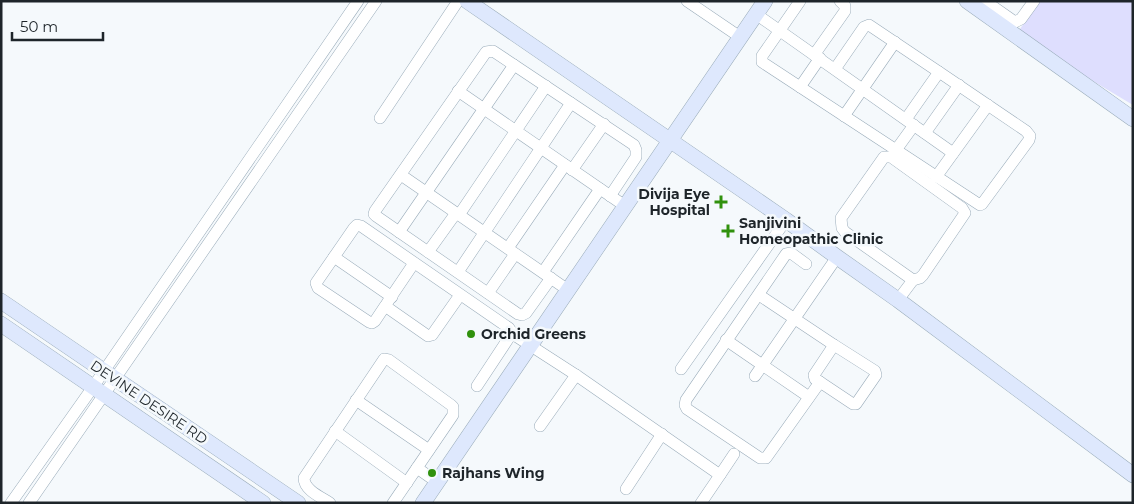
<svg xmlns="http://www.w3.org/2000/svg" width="1134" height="504" viewBox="0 0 1134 504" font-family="Montserrat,sans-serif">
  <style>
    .green { fill: #dedefe }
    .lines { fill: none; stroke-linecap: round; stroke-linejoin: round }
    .street-casing { stroke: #9aacba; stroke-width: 12 }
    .secondary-casing { stroke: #9aacba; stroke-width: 16 }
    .street { stroke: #fff; stroke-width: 11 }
    .secondary { stroke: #dee8fd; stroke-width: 15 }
    .poi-dot { fill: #30910d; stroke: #f5f9fc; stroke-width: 2 }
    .labels { text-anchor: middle; stroke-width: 5; stroke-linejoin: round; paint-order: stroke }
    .poi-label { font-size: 14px; font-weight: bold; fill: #1e252a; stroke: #f5f9fc; text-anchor: start }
    .street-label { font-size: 14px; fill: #1e252a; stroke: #f5f9fc }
  </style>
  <rect width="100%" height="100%" fill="#f5f9fc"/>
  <polygon class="green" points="1039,1 1133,1 1133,105 1016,35"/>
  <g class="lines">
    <defs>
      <g id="street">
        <polyline points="687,1 740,37"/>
        <polyline points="800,1 762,56 762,62 980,205 982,204 1029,140 1030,136 1026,131 939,72"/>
        <polyline points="985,1 1015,22 1021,19 1034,1"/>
        <polyline points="756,14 953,153"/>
        <polyline points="814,55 845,11 845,6 840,1"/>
        <polyline points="835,69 864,27 869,25 939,72 906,119"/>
        <polyline points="800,87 820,58"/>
        <polyline points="458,91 625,206"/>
        <polyline points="844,116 895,42"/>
        <polyline points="380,118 458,1"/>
        <polyline points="925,133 959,85"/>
        <polyline points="896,150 914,125"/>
        <polygon points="884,157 891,157 962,208 965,213 923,275 920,278 913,280 845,232 842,228 841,218"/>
        <polyline points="572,170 604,124"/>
        <polyline points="401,175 568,290"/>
        <polyline points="936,177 988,105"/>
        <polyline points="459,215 546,86"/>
        <polyline points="399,232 514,65"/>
        <polyline points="508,248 565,165"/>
        <polyline points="428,252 456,213"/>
        <polyline points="334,257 392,297"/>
        <polyline points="806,264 791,253 786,254 686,400 685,405 687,409 760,458 766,458 820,382 853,404 856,404 876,375 875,371 834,345"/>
        <polyline points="458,272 571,103"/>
        <polyline points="543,272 600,189"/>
        <polyline points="551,278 526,313 522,315 518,314 376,216 374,214 375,211 486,52 493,51 634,145 636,150 636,157 610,196"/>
        <polyline points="488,293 515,254"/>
        <polyline points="460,295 432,335 428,336 385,306 375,321 372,323 369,322 318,288 316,283 354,228 357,225 361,226 509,328 511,331 510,336 477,386"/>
        <polyline points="759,295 834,345 814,375 815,379 820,382"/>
        <polyline points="898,300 913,280"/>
        <polyline points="387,303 414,263"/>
        <polyline points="511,333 576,375 720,475 701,503"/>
        <polyline points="726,340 809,397"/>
        <polyline points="681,369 786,220"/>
        <polyline points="755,376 837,257"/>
        <polyline points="356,400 429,450"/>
        <polyline points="540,426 576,375"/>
        <polyline points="335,431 407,483"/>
        <polyline points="417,468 437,482"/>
        <polyline points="720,475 734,454"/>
        <polyline points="626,489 662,434"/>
        <polyline points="11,503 93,387 358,1"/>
        <polyline points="29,503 376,1"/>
        <path d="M330,503C321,497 304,490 304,478L384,359L389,360L451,405L453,407V415L393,503"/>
      </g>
      <g id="secondary">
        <polyline points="467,1 786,220 837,257 898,300 1133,475"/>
        <polyline points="967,1 1133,119"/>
        <polyline points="1,301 298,503"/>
        <polyline points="1,324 263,503"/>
        <polyline points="423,503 765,1"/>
      </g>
    </defs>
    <use href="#street" class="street-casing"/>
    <use href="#secondary" class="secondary-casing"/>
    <use href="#street" class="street"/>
    <use href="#secondary" class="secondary"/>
  </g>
  <g class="poi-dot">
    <path d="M718.5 194.5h5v5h5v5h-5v5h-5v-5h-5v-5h5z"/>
    <path d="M725.5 223.5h5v5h5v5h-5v5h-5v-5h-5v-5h5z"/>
    <circle cx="471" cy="334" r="5"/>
    <circle cx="432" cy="473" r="5"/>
  </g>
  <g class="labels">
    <g class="poi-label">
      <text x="710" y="199" text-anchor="end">Divija Eye<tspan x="710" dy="16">Hospital</tspan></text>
      <text x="739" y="228">Sanjivini<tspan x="739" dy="16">Homeopathic Clinic</tspan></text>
      <text x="481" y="339">Orchid Greens</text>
      <text x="442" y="478">Rajhans Wing</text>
    </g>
    <g class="street-label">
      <text transform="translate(149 402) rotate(34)" y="5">DEVINE DESIRE RD</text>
    </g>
  </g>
  <rect width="1134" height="504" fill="none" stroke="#1e252a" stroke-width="5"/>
  <path d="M12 32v8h91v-8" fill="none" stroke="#1e252a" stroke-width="2.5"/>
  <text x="20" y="32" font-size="15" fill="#1e252a" stroke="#f5f9fc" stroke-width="4" paint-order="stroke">50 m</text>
</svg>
